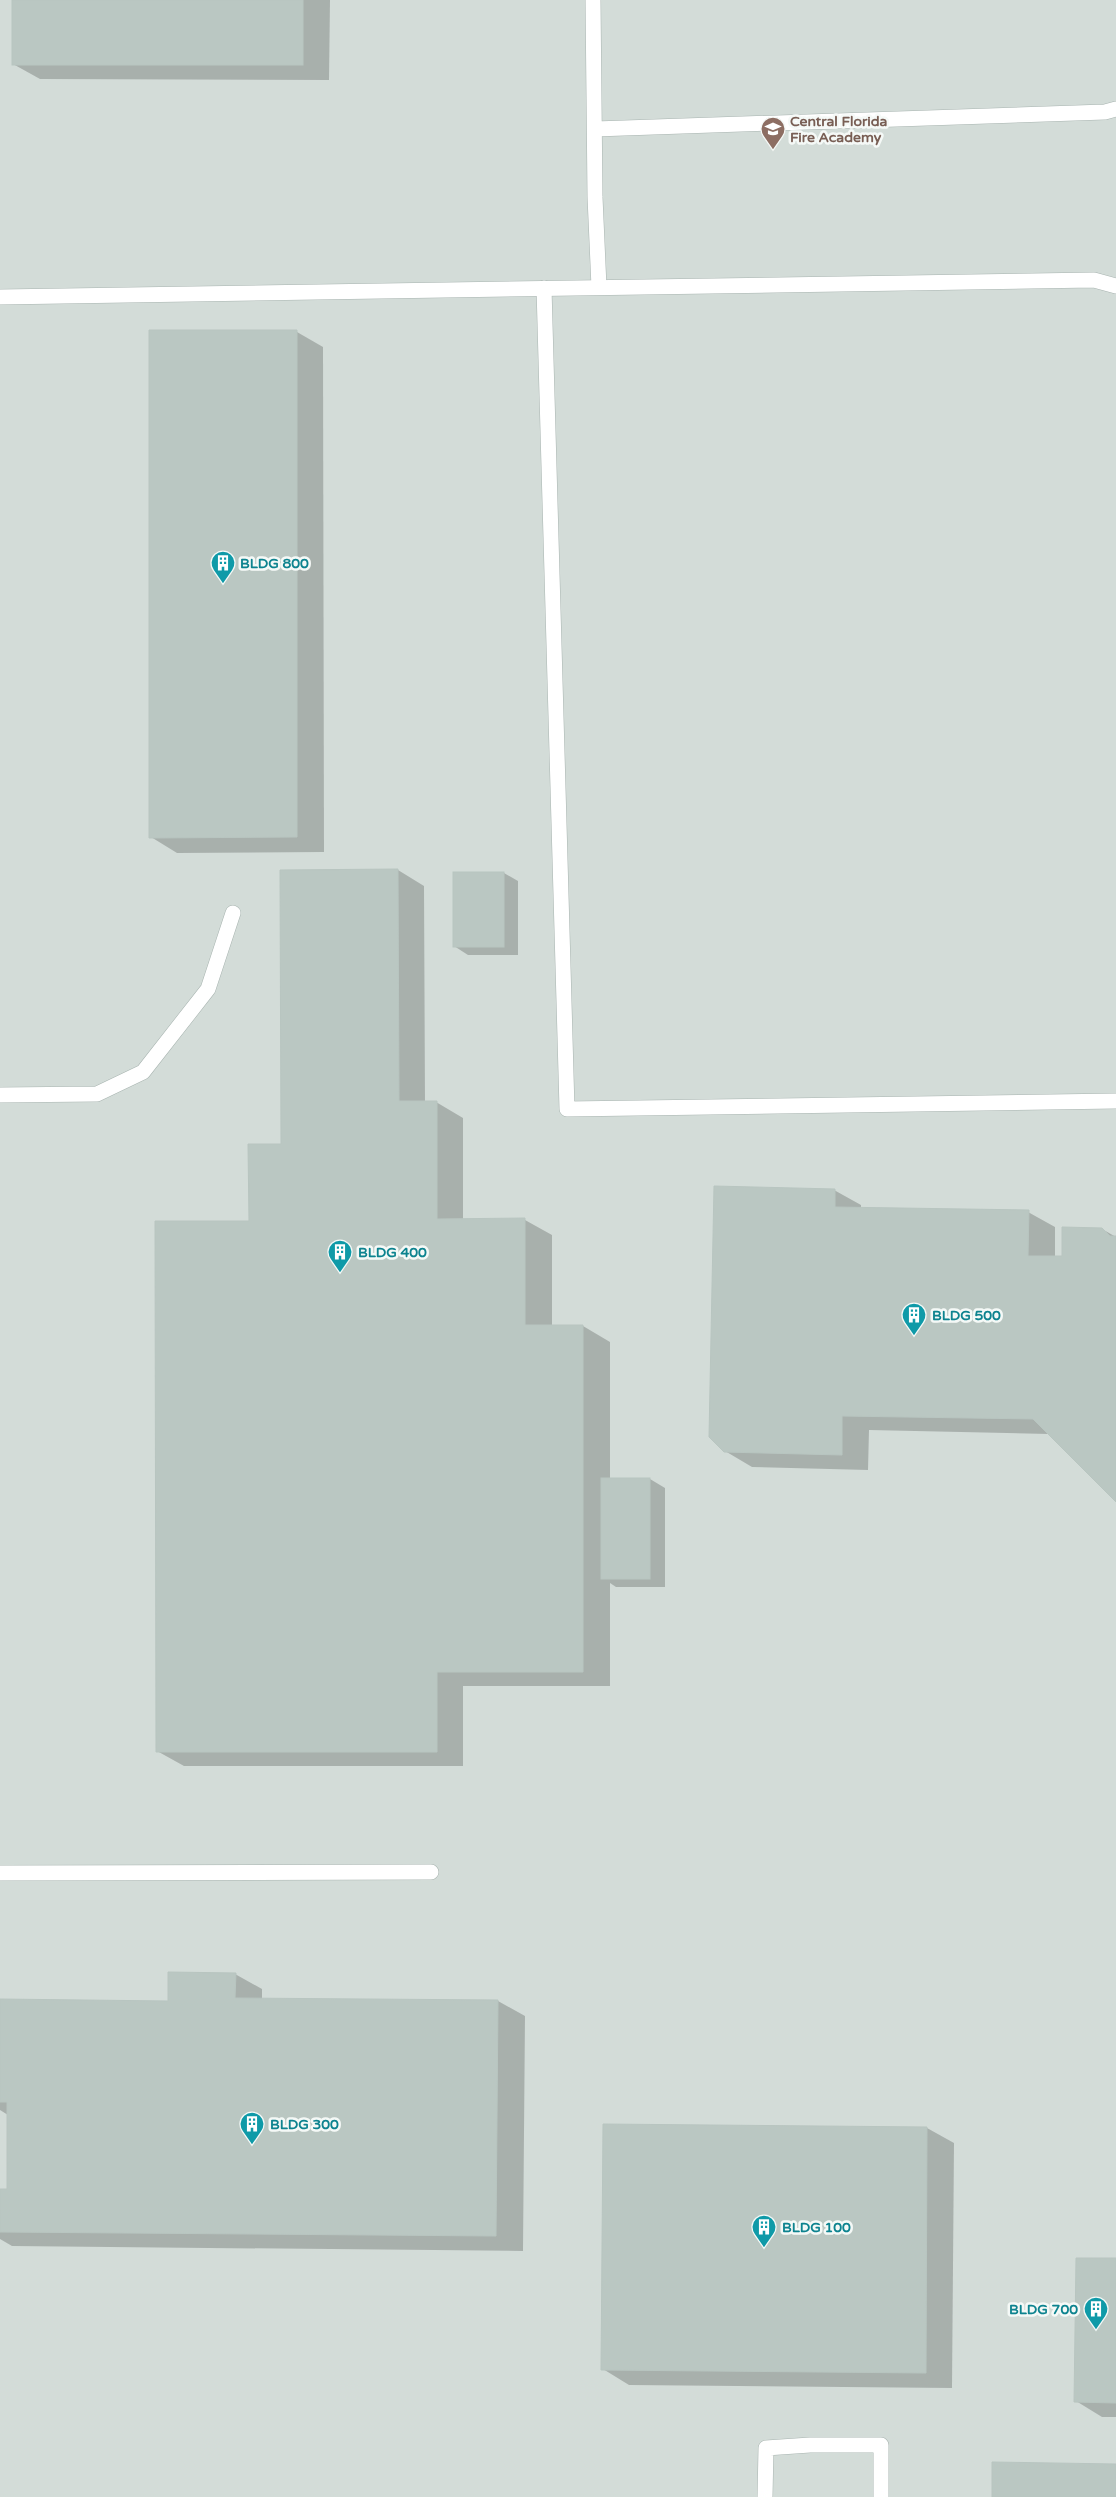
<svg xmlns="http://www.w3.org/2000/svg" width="1116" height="2497" viewBox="0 0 1116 2497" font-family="'Varela Round',sans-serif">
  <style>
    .built { fill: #d3dcd8 }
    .shadow { fill: #0003 }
    .building { fill: #bac7c2; stroke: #b8c5c0 }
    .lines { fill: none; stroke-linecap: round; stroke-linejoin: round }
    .service-casing { stroke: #a8b4b0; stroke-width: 16 }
    .service { stroke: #fff; stroke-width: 15 }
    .labels { text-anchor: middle; stroke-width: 5; stroke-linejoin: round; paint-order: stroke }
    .education-label { font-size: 14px; font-weight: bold; fill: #785e54; stroke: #f5f9f7; text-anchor: start }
    .culture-label { font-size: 14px; font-weight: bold; fill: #0d838f; stroke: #f5f9f7; text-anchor: start }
  </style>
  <rect width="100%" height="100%" fill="#e5ece9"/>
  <rect class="built" x="0" y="0" width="1116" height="2497"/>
  <g class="shadow">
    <polygon points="13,0 330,0 329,80 40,79 13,64"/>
    <polygon points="297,332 323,347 324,852 177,853 151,837"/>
    <polygon points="398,870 424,886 425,1102 436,1102 463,1118 463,1220 525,1220 552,1235 552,1326 583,1326 610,1342 610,1479 650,1479 665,1488 665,1587 616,1587 610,1583 610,1686 463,1686 463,1766 184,1766 157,1751 250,1222"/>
    <polygon points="504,873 518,881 518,955 468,955 454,946"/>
    <polygon points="834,1190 861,1205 861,1209 1028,1212 1055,1227 1055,1257 1063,1258 1102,1229 1116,1237 1116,1500 1049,1434 869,1430 868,1470 752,1467 725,1451"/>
    <polygon points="235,1974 262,1989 262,1999 498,2001 525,2016 523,2251 12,2246 0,2239 0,2190 8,2190 8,2115 0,2110 0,2001 169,2002"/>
    <polygon points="604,2125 927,2128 954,2143 952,2388 629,2385 603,2369"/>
    <polygon points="1116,2259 1116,2417 1102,2417 1076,2401"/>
  </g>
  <g class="building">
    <rect x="12" y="0" width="291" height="65"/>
    <polygon points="149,330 297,330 297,837 149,838"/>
    <polygon points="398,869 399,1101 437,1101 437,1219 525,1218 525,1325 583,1325 583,1672 437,1672 437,1752 156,1752 155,1221 249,1221 248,1144 281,1144 280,870"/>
    <rect x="453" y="872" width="51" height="75"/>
    <polygon points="714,1186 835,1189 835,1207 1029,1210 1028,1256 1062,1256 1062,1227 1102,1228 1110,1236 1116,1236 1116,1502 1033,1419 842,1416 842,1455 724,1452 709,1437"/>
    <rect x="601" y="1478" width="49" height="101"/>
    <polygon points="168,1972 236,1973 235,1998 498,2000 496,2236 0,2232 0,2189 7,2189 7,2102 0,2102 0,1999 168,2001"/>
    <polygon points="603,2124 927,2127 926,2373 601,2370"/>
    <polygon points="1076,2258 1116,2258 1116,2403 1074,2402"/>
    <polygon points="992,2462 1116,2464 1116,2497 992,2497"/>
  </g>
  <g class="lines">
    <defs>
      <g id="service">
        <polyline points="593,0 595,197 599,287"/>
        <polyline points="595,129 1105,112 1116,109"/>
        <polyline points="544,288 567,1109 1116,1101"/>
        <polyline points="0,297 1094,280 1116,286"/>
        <polyline points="0,1095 97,1094 143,1072 208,989 233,913"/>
        <polyline points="0,1873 431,1872"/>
        <polyline points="765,2497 766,2448 810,2445 881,2445 881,2497"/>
      </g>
    </defs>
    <use href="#service" class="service-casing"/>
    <use href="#service" class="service"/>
  </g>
  <defs>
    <symbol id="school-pin" viewBox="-11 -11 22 30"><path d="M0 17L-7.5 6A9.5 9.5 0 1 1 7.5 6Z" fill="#8d6e63" stroke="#f5f9f7"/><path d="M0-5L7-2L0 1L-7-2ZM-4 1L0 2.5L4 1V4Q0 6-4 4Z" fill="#fff"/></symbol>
    <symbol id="building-pin" viewBox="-11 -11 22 30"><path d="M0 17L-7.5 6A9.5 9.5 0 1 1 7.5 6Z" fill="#0f9aa8" stroke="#f5f9f7"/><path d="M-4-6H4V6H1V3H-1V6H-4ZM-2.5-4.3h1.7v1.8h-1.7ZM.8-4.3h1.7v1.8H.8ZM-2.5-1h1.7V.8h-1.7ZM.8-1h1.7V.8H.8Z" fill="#fff"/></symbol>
  </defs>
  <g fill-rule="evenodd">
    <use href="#school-pin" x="759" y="115" width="28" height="38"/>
    <use href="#building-pin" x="209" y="549" width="28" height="38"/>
    <use href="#building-pin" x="326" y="1238" width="28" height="38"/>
    <use href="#building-pin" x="900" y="1301" width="28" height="38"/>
    <use href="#building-pin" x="238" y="2110" width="28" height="38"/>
    <use href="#building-pin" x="750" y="2213" width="28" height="38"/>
    <use href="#building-pin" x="1082" y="2295" width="28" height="38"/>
  </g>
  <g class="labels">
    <g class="education-label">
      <text x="790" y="126">Central Florida<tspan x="790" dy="16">Fire Academy</tspan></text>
    </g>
    <g class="culture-label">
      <text x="240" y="568">BLDG 800</text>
      <text x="358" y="1257">BLDG 400</text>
      <text x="932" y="1320">BLDG 500</text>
      <text x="270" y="2129">BLDG 300</text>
      <text x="782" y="2232">BLDG 100</text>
      <text x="1078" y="2314" text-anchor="end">BLDG 700</text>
    </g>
  </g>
</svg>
